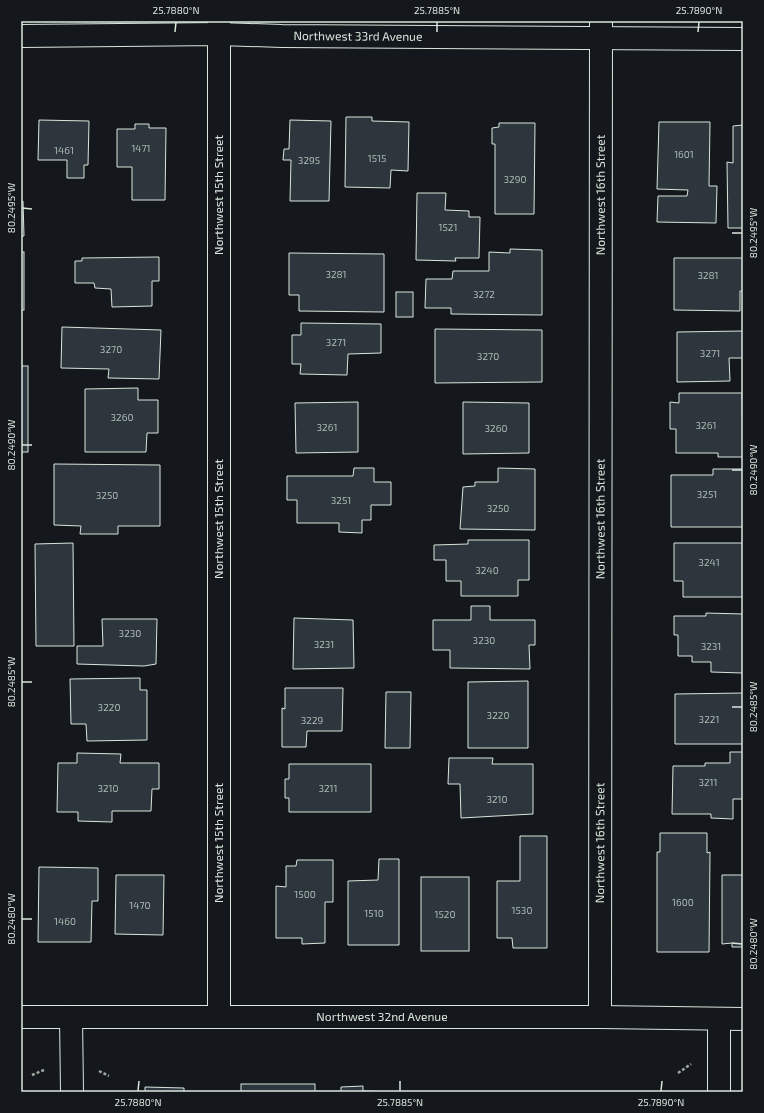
<svg xmlns="http://www.w3.org/2000/svg" width="764" height="1113" viewBox="0 0 764 1113" font-family="'Exo 2',sans-serif">
  <style>
    .building { fill: #2c363c; stroke: #d8e6dc }
    .lines { fill: none; stroke-linecap: round; stroke-linejoin: round }
    .street-casing { stroke: #d8e6dc; stroke-width: 24 }
    .path { stroke: #9da8a2; stroke-width: 2.5; stroke-dasharray: 3 2; stroke-linecap: butt }
    .street { stroke: #14181c; stroke-width: 22 }
    .ticks { fill: none; stroke: #d8e6dc; stroke-width: 1.5 }
    .labels { text-anchor: middle; stroke-width: 3; stroke-linejoin: round; paint-order: stroke }
    .number-label { font-size: 10px; fill: #adbab4 }
    .street-label { font-size: 12px; fill: #d8e6dc; stroke: #14181c }
    .neatline { fill: none; stroke: #d8e6dc; stroke-width: 1.5 }
    .ticks-label { font-size: 10px; text-anchor: middle; fill: #d8e6dc }
  </style>
  <rect width="100%" height="100%" fill="#14181c"/>
  <g class="building">
    <polygon points="346,117 372,117 372,121 409,122 408,171 391,170 390,188 345,187"/>
    <polygon points="39,120 89,121 88,165 84,165 84,178 67,178 67,160 38,160"/>
    <polygon points="290,120 331,121 329,201 290,201 291,160 283,160 284,149 289,149"/>
    <polygon points="659,122 710,122 709,186 717,186 716,223 657,222 658,196 687,196 688,190 657,189"/>
    <polygon points="499,123 535,123 534,214 495,214 495,144 492,144 492,128 499,127"/>
    <polygon points="135,124 149,124 149,128 166,128 165,200 132,200 132,167 117,167 117,129 135,129"/>
    <polygon points="743,125 743,228 728,228 727,162 733,163 733,126"/>
    <polygon points="417,193 446,193 445,210 469,211 469,217 480,217 479,258 455,258 456,261 416,260"/>
    <polygon points="21,201 23,201 24,236 21,236"/>
    <polygon points="510,249 542,250 542,315 451,314 451,308 425,308 426,279 452,279 453,271 489,271 489,252 510,253"/>
    <rect x="21" y="252" width="3" height="58"/>
    <polygon points="289,253 384,254 384,312 299,311 299,295 289,295"/>
    <polygon points="159,257 159,281 152,281 152,306 112,307 111,289 95,288 94,283 75,283 75,261 82,261 82,258"/>
    <polygon points="674,258 743,258 743,291 740,291 740,311 674,310"/>
    <rect x="396" y="292" width="17" height="25"/>
    <polygon points="301,323 381,324 381,353 348,354 347,375 300,374 301,364 292,364 292,335 301,335"/>
    <polygon points="62,327 161,330 159,379 108,378 109,369 61,368"/>
    <polygon points="435,329 542,330 542,382 435,383"/>
    <polygon points="743,331 743,358 729,358 730,381 677,382 677,332"/>
    <rect x="21" y="366" width="7" height="86"/>
    <polygon points="138,388 138,400 158,400 158,433 147,433 146,452 85,452 85,389"/>
    <polygon points="679,393 742,393 743,457 718,457 718,453 676,453 676,429 670,429 670,402 679,403"/>
    <polygon points="358,402 358,452 296,453 295,403"/>
    <polygon points="463,402 529,403 529,453 463,454"/>
    <polygon points="54,464 160,465 160,526 118,526 118,534 80,534 81,526 54,525"/>
    <polygon points="354,468 374,468 374,482 391,482 391,505 371,505 371,520 362,520 362,533 339,532 339,523 297,523 297,500 287,500 287,476 353,476"/>
    <polygon points="498,468 535,469 535,530 460,529 463,487 475,486 475,482 498,482"/>
    <polygon points="713,469 743,469 743,527 671,527 671,475 713,475"/>
    <polygon points="468,540 529,540 529,580 518,580 518,596 461,596 461,581 446,581 446,560 434,560 434,545 468,544"/>
    <polygon points="73,543 74,646 36,646 35,544"/>
    <polygon points="674,543 743,543 743,597 683,597 683,581 674,581"/>
    <polygon points="471,606 490,606 490,620 535,620 535,645 529,645 530,669 450,668 450,650 433,650 433,620 471,620"/>
    <polygon points="706,613 743,614 743,673 711,672 711,662 692,662 692,656 678,656 678,635 674,635 674,616 706,616"/>
    <polygon points="294,618 353,620 354,668 293,669"/>
    <polygon points="102,619 157,619 156,664 144,666 77,664 77,646 103,646"/>
    <polygon points="140,678 140,690 147,690 147,740 87,741 86,724 71,724 70,679"/>
    <polygon points="528,681 528,748 468,748 468,682"/>
    <polygon points="285,688 343,688 342,731 307,731 306,747 282,747 282,708 285,709"/>
    <polygon points="386,692 411,692 410,748 385,748"/>
    <polygon points="743,693 743,744 675,744 675,694"/>
    <polygon points="730,752 743,752 743,799 733,799 733,819 711,818 711,814 672,814 673,766 705,766 705,763 730,763"/>
    <polygon points="77,753 121,754 120,763 159,763 159,789 152,789 151,811 112,811 112,822 78,821 78,812 57,812 58,763 77,763"/>
    <polygon points="449,758 493,758 492,764 533,764 533,814 461,818 460,784 448,784"/>
    <polygon points="289,764 371,764 371,812 289,812 289,798 285,798 285,779 289,779"/>
    <polygon points="660,833 707,833 707,853 710,852 709,952 657,952 657,852 660,852"/>
    <polygon points="520,836 547,836 547,948 513,948 512,938 497,938 497,881 520,881"/>
    <polygon points="379,859 399,859 399,945 348,945 348,881 378,880"/>
    <polygon points="297,860 333,860 333,902 325,902 325,943 302,944 302,938 276,938 276,886 286,887 286,866 296,866"/>
    <polygon points="39,867 98,868 98,901 92,901 91,942 38,942"/>
    <polygon points="116,875 164,875 163,935 115,934"/>
    <polygon points="722,875 743,875 743,947 732,947 732,943 722,944"/>
    <rect x="421" y="877" width="48" height="74"/>
    <rect x="241" y="1084" width="74" height="8"/>
    <polygon points="363,1086 363,1091 393,1092 341,1092 341,1087"/>
    <polygon points="145,1087 184,1088 184,1092 145,1092"/>
  </g>
  <g class="lines">
    <defs>
      <g id="street">
        <polyline points="219,21 219,1016"/>
        <path id="s1" d="M21,36L219,34L282,36L743,39"/>
        <path id="s2" d="M21,1017H600L743,1019"/>
        <polyline points="71,1017 72,1092"/>
        <path id="s3" d="M600,1017L601,21"/>
        <polyline points="719,1092 719,1019"/>
      </g>
    </defs>
    <use href="#street" class="street-casing"/>
    <g class="path">
      <polyline points="99,1071 109,1076"/>
      <polyline points="678,1073 691,1064"/>
      <polyline points="32,1075 44,1070"/>
    </g>
    <use href="#street" class="street"/>
  </g>
  <path class="ticks" d="M175,32L176,22M437,32V22M698,32L699,22M22,208L32,209M732,233H742M22,445H32M732,470H742M22,682H32M732,707H742M22,919H32M732,943L742,944M138,1091L139,1081M400,1091V1081M661,1091L662,1081"/>
  <g class="labels">
    <g class="number-label">
      <text x="141" y="152">1471</text>
      <text x="64" y="154">1461</text>
      <text x="684" y="158">1601</text>
      <text x="377" y="162">1515</text>
      <text x="309" y="164">3295</text>
      <text x="515" y="183">3290</text>
      <text x="448" y="231">1521</text>
      <text x="336" y="278">3281</text>
      <text x="708" y="279">3281</text>
      <text x="484" y="298">3272</text>
      <text x="336" y="346">3271</text>
      <text x="111" y="353">3270</text>
      <text x="710" y="357">3271</text>
      <text x="488" y="360">3270</text>
      <text x="122" y="421">3260</text>
      <text x="706" y="429">3261</text>
      <text x="327" y="431">3261</text>
      <text x="496" y="432">3260</text>
      <text x="707" y="498">3251</text>
      <text x="107" y="499">3250</text>
      <text x="341" y="504">3251</text>
      <text x="498" y="512">3250</text>
      <text x="709" y="566">3241</text>
      <text x="487" y="574">3240</text>
      <text x="130" y="637">3230</text>
      <text x="484" y="644">3230</text>
      <text x="324" y="648">3231</text>
      <text x="711" y="650">3231</text>
      <text x="109" y="711">3220</text>
      <text x="498" y="719">3220</text>
      <text x="709" y="723">3221</text>
      <text x="312" y="724">3229</text>
      <text x="708" y="786">3211</text>
      <text x="108" y="792">3210</text>
      <text x="328" y="792">3211</text>
      <text x="497" y="803">3210</text>
      <text x="305" y="898">1500</text>
      <text x="683" y="906">1600</text>
      <text x="140" y="909">1470</text>
      <text x="522" y="914">1530</text>
      <text x="374" y="917">1510</text>
      <text x="445" y="918">1520</text>
      <text x="65" y="925">1460</text>
    </g>
    <g class="street-label">
      <text dy="4" stroke="none"><textPath href="#s1" startOffset="337">Northwest 33rd Avenue</textPath></text>
      <text transform="translate(219 195) rotate(-90)" y="4">Northwest 15th Street</text>
      <text dy="4" stroke="none"><textPath href="#s3" startOffset="822">Northwest 16th Street</textPath></text>
      <text transform="translate(219 519) rotate(-90)" y="4">Northwest 15th Street</text>
      <text dy="4" stroke="none"><textPath href="#s3" startOffset="498">Northwest 16th Street</textPath></text>
      <text transform="translate(219 843) rotate(-90)" y="4">Northwest 15th Street</text>
      <text dy="4" stroke="none"><textPath href="#s3" startOffset="174">Northwest 16th Street</textPath></text>
      <text dy="4" stroke="none"><textPath href="#s2" startOffset="361">Northwest 32nd Avenue</textPath></text>
    </g>
  </g>
  <rect width="764" height="1113" fill="none" stroke="#14181c" stroke-width="44"/>
  <rect x="22" y="22" width="720" height="1069" class="neatline"/>
  <g class="ticks-label">
    <text x="176" y="14">25.7880°N</text>
    <text x="437" y="14">25.7885°N</text>
    <text x="699" y="14">25.7890°N</text>
    <text transform="translate(11 208) rotate(-90)" y="4">80.2495°W</text>
    <text transform="translate(753 233) rotate(-90)" y="4">80.2495°W</text>
    <text transform="translate(11 445) rotate(-90)" y="4">80.2490°W</text>
    <text transform="translate(753 470) rotate(-90)" y="4">80.2490°W</text>
    <text transform="translate(11 682) rotate(-90)" y="4">80.2485°W</text>
    <text transform="translate(753 707) rotate(-90)" y="4">80.2485°W</text>
    <text transform="translate(11 919) rotate(-90)" y="4">80.2480°W</text>
    <text transform="translate(753 944) rotate(-90)" y="4">80.2480°W</text>
    <text x="138" y="1106">25.7880°N</text>
    <text x="400" y="1106">25.7885°N</text>
    <text x="661" y="1106">25.7890°N</text>
  </g>
</svg>
